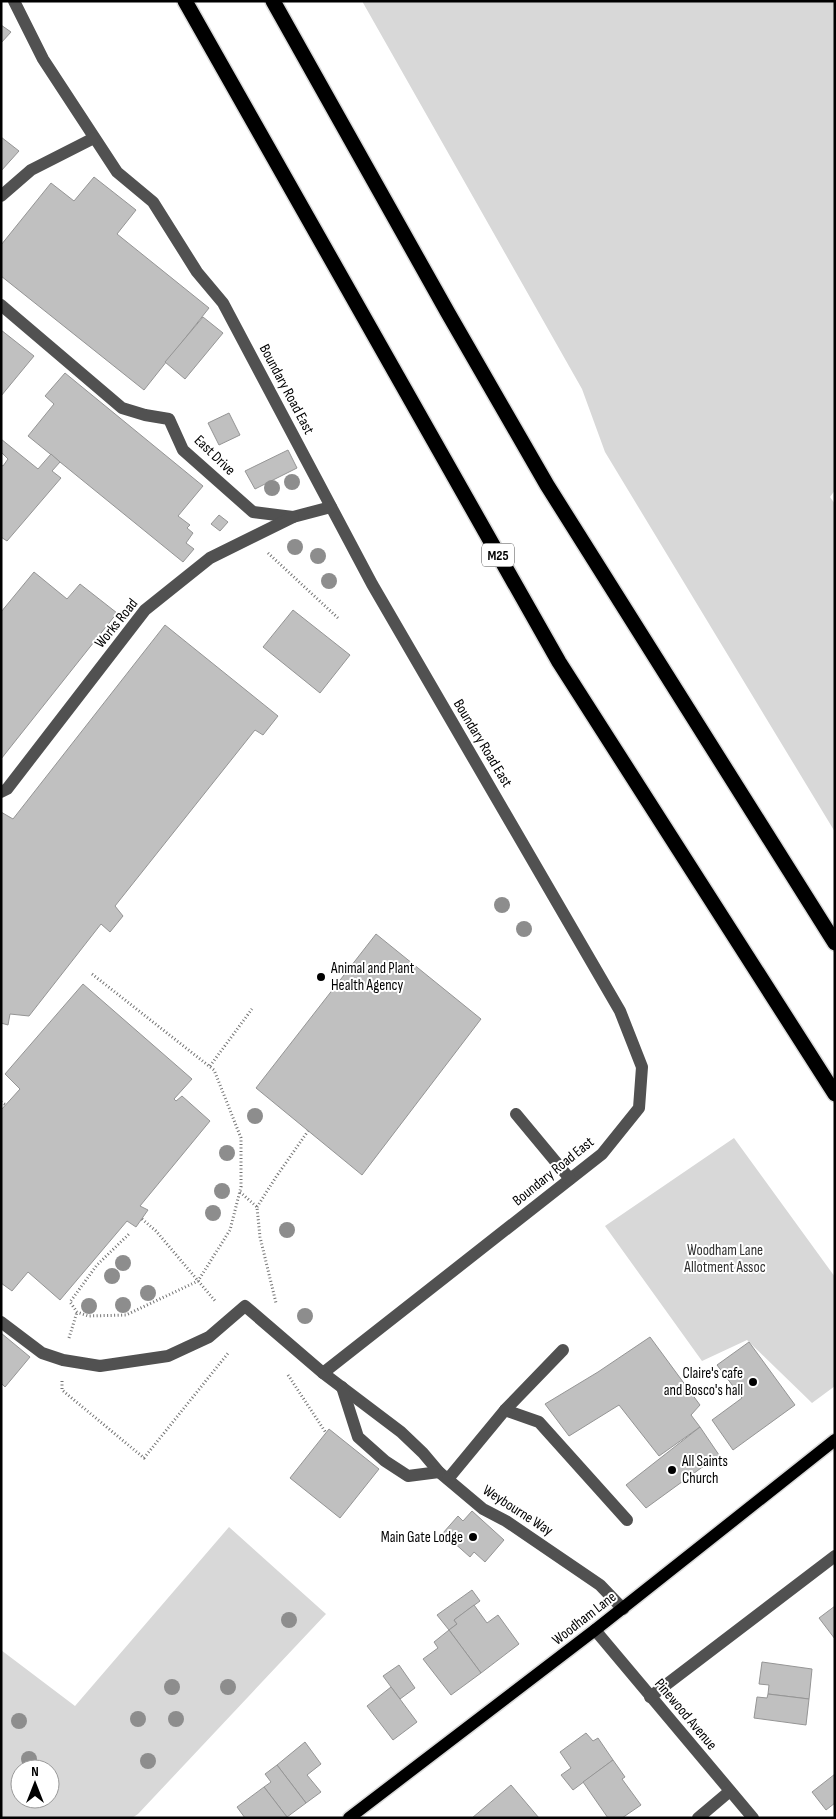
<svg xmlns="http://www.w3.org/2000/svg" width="836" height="1819" viewBox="0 0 836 1819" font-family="'Sofia Sans Condensed',sans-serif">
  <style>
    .green { fill: #d8d8d8; fill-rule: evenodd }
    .building { fill: #c0c0c0; stroke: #959595 }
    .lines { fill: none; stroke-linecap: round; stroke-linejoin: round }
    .major-casing { stroke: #dbdbdb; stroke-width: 15 }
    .highway-casing { stroke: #dbdbdb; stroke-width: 18 }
    .path { stroke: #737373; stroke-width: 3; stroke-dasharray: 1 2.5; stroke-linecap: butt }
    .minor { stroke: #515151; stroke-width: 12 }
    .major { stroke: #000; stroke-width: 12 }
    .highway { stroke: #000; stroke-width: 15 }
    .tree { fill: #8d8d8d }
    .poi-dot { fill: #000; stroke: #fff; stroke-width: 2 }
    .labels { text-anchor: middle; stroke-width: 4; stroke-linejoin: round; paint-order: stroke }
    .shield { fill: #fff; stroke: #4c4c4c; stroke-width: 1 }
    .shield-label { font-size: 14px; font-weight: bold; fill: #000 }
    .street-label { font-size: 15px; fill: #000; stroke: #fff }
    .poi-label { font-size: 15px; fill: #000; stroke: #fff; text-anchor: start }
    .park-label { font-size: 15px; fill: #2f2f2f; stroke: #fff }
  </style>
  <rect width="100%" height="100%" fill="#fff"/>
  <g class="green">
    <polygon points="362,1 835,1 835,490 830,497 835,504 835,832 605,452 582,389"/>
    <polygon points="734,1138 835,1277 835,1386 812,1403 747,1340 702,1361 605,1226"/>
    <path d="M229,1527L326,1614L138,1814L132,1818H1V1650L75,1706ZM20,1769H50V1799H20Z"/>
  </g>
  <g class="building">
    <polygon points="1,25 11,32 1,43"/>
    <polygon points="1,137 19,151 1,171"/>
    <polygon points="94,177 136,210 117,234 209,308 144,390 1,276 1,245 51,183 74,201"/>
    <polygon points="203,317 223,333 185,379 165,362"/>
    <polygon points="1,330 34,356 1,396"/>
    <polygon points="65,373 203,486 178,516 190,525 187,528 193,533 186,543 194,549 183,562 28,436 54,404 45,396"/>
    <polygon points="229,413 240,435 219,445 208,423"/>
    <polygon points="1,439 38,469 51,454 60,462 52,471 61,478 7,541 1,537 1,465 3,466 8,459 1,452"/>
    <polygon points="288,450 297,468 255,489 245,471"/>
    <polygon points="219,515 228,522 220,531 211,524"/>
    <polygon points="34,572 67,599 80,584 117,613 1,759 1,612"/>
    <polygon points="293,610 350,655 320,693 263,647"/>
    <polygon points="165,625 278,716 263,735 255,730 115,906 123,916 110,932 101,924 29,1016 10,1014 8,1025 1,1023 1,812 13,819"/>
    <polygon points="376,934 481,1019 362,1175 256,1088"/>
    <polygon points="83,984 192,1079 174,1099 176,1101 182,1096 210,1121 140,1206 148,1210 136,1227 127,1221 60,1300 28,1272 12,1291 1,1283 1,1110 20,1089 5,1074"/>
    <polygon points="1,1333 30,1357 5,1387 1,1383"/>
    <polygon points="650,1337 700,1405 691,1415 700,1427 659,1456 619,1405 569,1436 545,1404 598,1372"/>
    <polygon points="749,1342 795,1405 733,1450 712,1420 742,1398 717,1365"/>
    <polygon points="700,1427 719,1455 646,1508 626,1485"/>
    <polygon points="329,1429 379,1469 340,1518 290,1478"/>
    <polygon points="472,1511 504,1540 485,1562 474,1552 470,1557 443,1533 458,1516 463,1521"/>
    <polygon points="472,1590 480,1601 454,1620 457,1624 449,1630 437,1615"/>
    <polygon points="474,1605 487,1623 498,1615 519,1644 481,1673 449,1630 457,1624 454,1620"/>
    <polygon points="835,1606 835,1639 819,1618"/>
    <polygon points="449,1630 481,1673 451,1695 423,1659 438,1648 434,1642"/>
    <polygon points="762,1662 812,1669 809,1699 768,1694 769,1685 759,1684"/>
    <polygon points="399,1665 415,1688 400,1699 383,1676"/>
    <polygon points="391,1687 417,1722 393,1740 367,1706"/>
    <polygon points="768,1694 809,1699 806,1725 754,1718 757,1697 767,1698"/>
    <polygon points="586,1733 593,1741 598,1738 613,1760 573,1790 561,1775 571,1768 560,1752"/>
    <polygon points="305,1742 321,1764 307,1775 321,1792 306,1803 277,1765"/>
    <polygon points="613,1760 625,1777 622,1779 641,1805 622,1818 608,1818 583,1782"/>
    <polygon points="277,1765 306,1803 287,1817 264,1787 271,1782 265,1774"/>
    <polygon points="835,1774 835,1803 826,1810 812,1792"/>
    <polygon points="511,1785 539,1818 472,1818"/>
    <polygon points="264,1787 287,1817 286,1818 245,1818 237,1807"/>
  </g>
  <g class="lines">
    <defs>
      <polyline id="major" points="349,1818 595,1630 835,1440"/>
      <g id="highway">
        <polyline points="185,1 559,662 835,1094"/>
        <polyline points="273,1 448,313 547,485 835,943"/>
      </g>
    </defs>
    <use href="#major" class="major-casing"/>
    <use href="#highway" class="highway-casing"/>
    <g class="path">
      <polyline points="268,553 339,619"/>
      <polyline points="92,974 214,1070 241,1138 241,1187 230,1230 198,1281 126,1315 88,1316 77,1312 70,1302 97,1265 129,1234"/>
      <polyline points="210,1066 252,1009"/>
      <polyline points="1,1102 6,1105"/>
      <polyline points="240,1192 257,1207 260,1237 276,1303"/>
      <polyline points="257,1207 276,1177 308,1131"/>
      <polyline points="142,1219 156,1231 216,1302"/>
      <polyline points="69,1338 77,1312"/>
      <polyline points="288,1375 326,1433"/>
      <polyline points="62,1381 62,1390 144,1458 229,1352"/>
    </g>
    <g class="minor">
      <polyline points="14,1 43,59 117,172 153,202 197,272 223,303 372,584 620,1011 642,1067 639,1108 602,1154 323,1373"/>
      <polyline points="1,196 31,170 94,138"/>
      <polyline points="1,305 122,408 145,415 169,419 183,450 253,512 293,517 331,507"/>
      <polyline points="1,792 7,789 145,610 210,558 293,517"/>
      <polyline points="516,1114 570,1179"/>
      <polyline points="1,1322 42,1353 63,1360 100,1366 168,1356 209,1337 245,1306 323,1373 401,1432 423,1453 439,1472 483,1509 506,1521 600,1585 623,1609"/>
      <polyline points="342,1387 358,1437 385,1461 408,1476 439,1472"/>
      <polyline points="505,1410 539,1422 627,1520"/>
      <polyline points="448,1479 505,1410 563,1350"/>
      <polyline points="595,1630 753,1818"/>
      <polyline points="650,1697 835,1556"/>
      <polyline points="698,1818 730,1791"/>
    </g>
    <use href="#major" class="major"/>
    <use href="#highway" class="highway"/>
  </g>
  <g class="tree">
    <circle cx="292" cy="482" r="8"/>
    <circle cx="272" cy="488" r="8"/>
    <circle cx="295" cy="547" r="8"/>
    <circle cx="318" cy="556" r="8"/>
    <circle cx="329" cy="581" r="8"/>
    <circle cx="502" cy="905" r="8"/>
    <circle cx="524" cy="929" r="8"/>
    <circle cx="255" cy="1116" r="8"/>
    <circle cx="227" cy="1153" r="8"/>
    <circle cx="222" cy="1191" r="8"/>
    <circle cx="213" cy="1213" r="8"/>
    <circle cx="287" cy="1230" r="8"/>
    <circle cx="123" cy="1263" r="8"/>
    <circle cx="112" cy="1276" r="8"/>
    <circle cx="148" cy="1293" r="8"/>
    <circle cx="123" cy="1305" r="8"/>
    <circle cx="89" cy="1306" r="8"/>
    <circle cx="305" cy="1316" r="8"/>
    <circle cx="289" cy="1620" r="8"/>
    <circle cx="172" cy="1687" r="8"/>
    <circle cx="228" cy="1687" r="8"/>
    <circle cx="138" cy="1719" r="8"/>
    <circle cx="176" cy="1719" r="8"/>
    <circle cx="19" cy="1721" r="8"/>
    <circle cx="29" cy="1759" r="8"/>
    <circle cx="148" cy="1761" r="8"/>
  </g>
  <g class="poi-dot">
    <circle cx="321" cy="977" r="5"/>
    <circle cx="753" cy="1382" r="5"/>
    <circle cx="672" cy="1470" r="5"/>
    <circle cx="473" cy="1537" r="5"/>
  </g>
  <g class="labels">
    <rect class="shield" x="482" y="543.5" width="32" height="23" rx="4"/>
    <g class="shield-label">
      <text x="498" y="560">M25</text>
    </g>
    <g class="street-label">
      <text transform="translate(287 389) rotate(62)" y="5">Boundary Road East</text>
      <text transform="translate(215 455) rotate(44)" y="5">East Drive</text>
      <text transform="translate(116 623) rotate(-51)" y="5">Works Road</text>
      <text transform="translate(483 743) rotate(59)" y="5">Boundary Road East</text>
      <text transform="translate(553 1171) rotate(-39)" y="5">Boundary Road East</text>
      <text transform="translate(518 1510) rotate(33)" y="5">Weybourne Way</text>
      <text transform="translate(584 1618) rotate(-38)" y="5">Woodham Lane</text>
      <text transform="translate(686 1714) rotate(50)" y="5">Pinewood Avenue</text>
    </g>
    <g class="poi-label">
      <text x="331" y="973">Animal and Plant<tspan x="331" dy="17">Health Agency</tspan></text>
      <text x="743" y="1378" text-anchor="end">Claire's cafe<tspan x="743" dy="17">and Bosco's hall</tspan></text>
      <text x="682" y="1466">All Saints<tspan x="682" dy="17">Church</tspan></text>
      <text x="463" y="1542" text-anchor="end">Main Gate Lodge</text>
    </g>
    <g class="park-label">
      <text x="725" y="1255">Woodham Lane<tspan x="725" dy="17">Allotment Assoc</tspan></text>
    </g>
  </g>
  <rect width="836" height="1819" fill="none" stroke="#000000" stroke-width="5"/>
  <g transform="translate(35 1784)"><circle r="24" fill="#ffffff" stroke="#999999"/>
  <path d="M0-4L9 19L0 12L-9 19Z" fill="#000000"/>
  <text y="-8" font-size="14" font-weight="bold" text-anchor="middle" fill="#000000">N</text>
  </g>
</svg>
